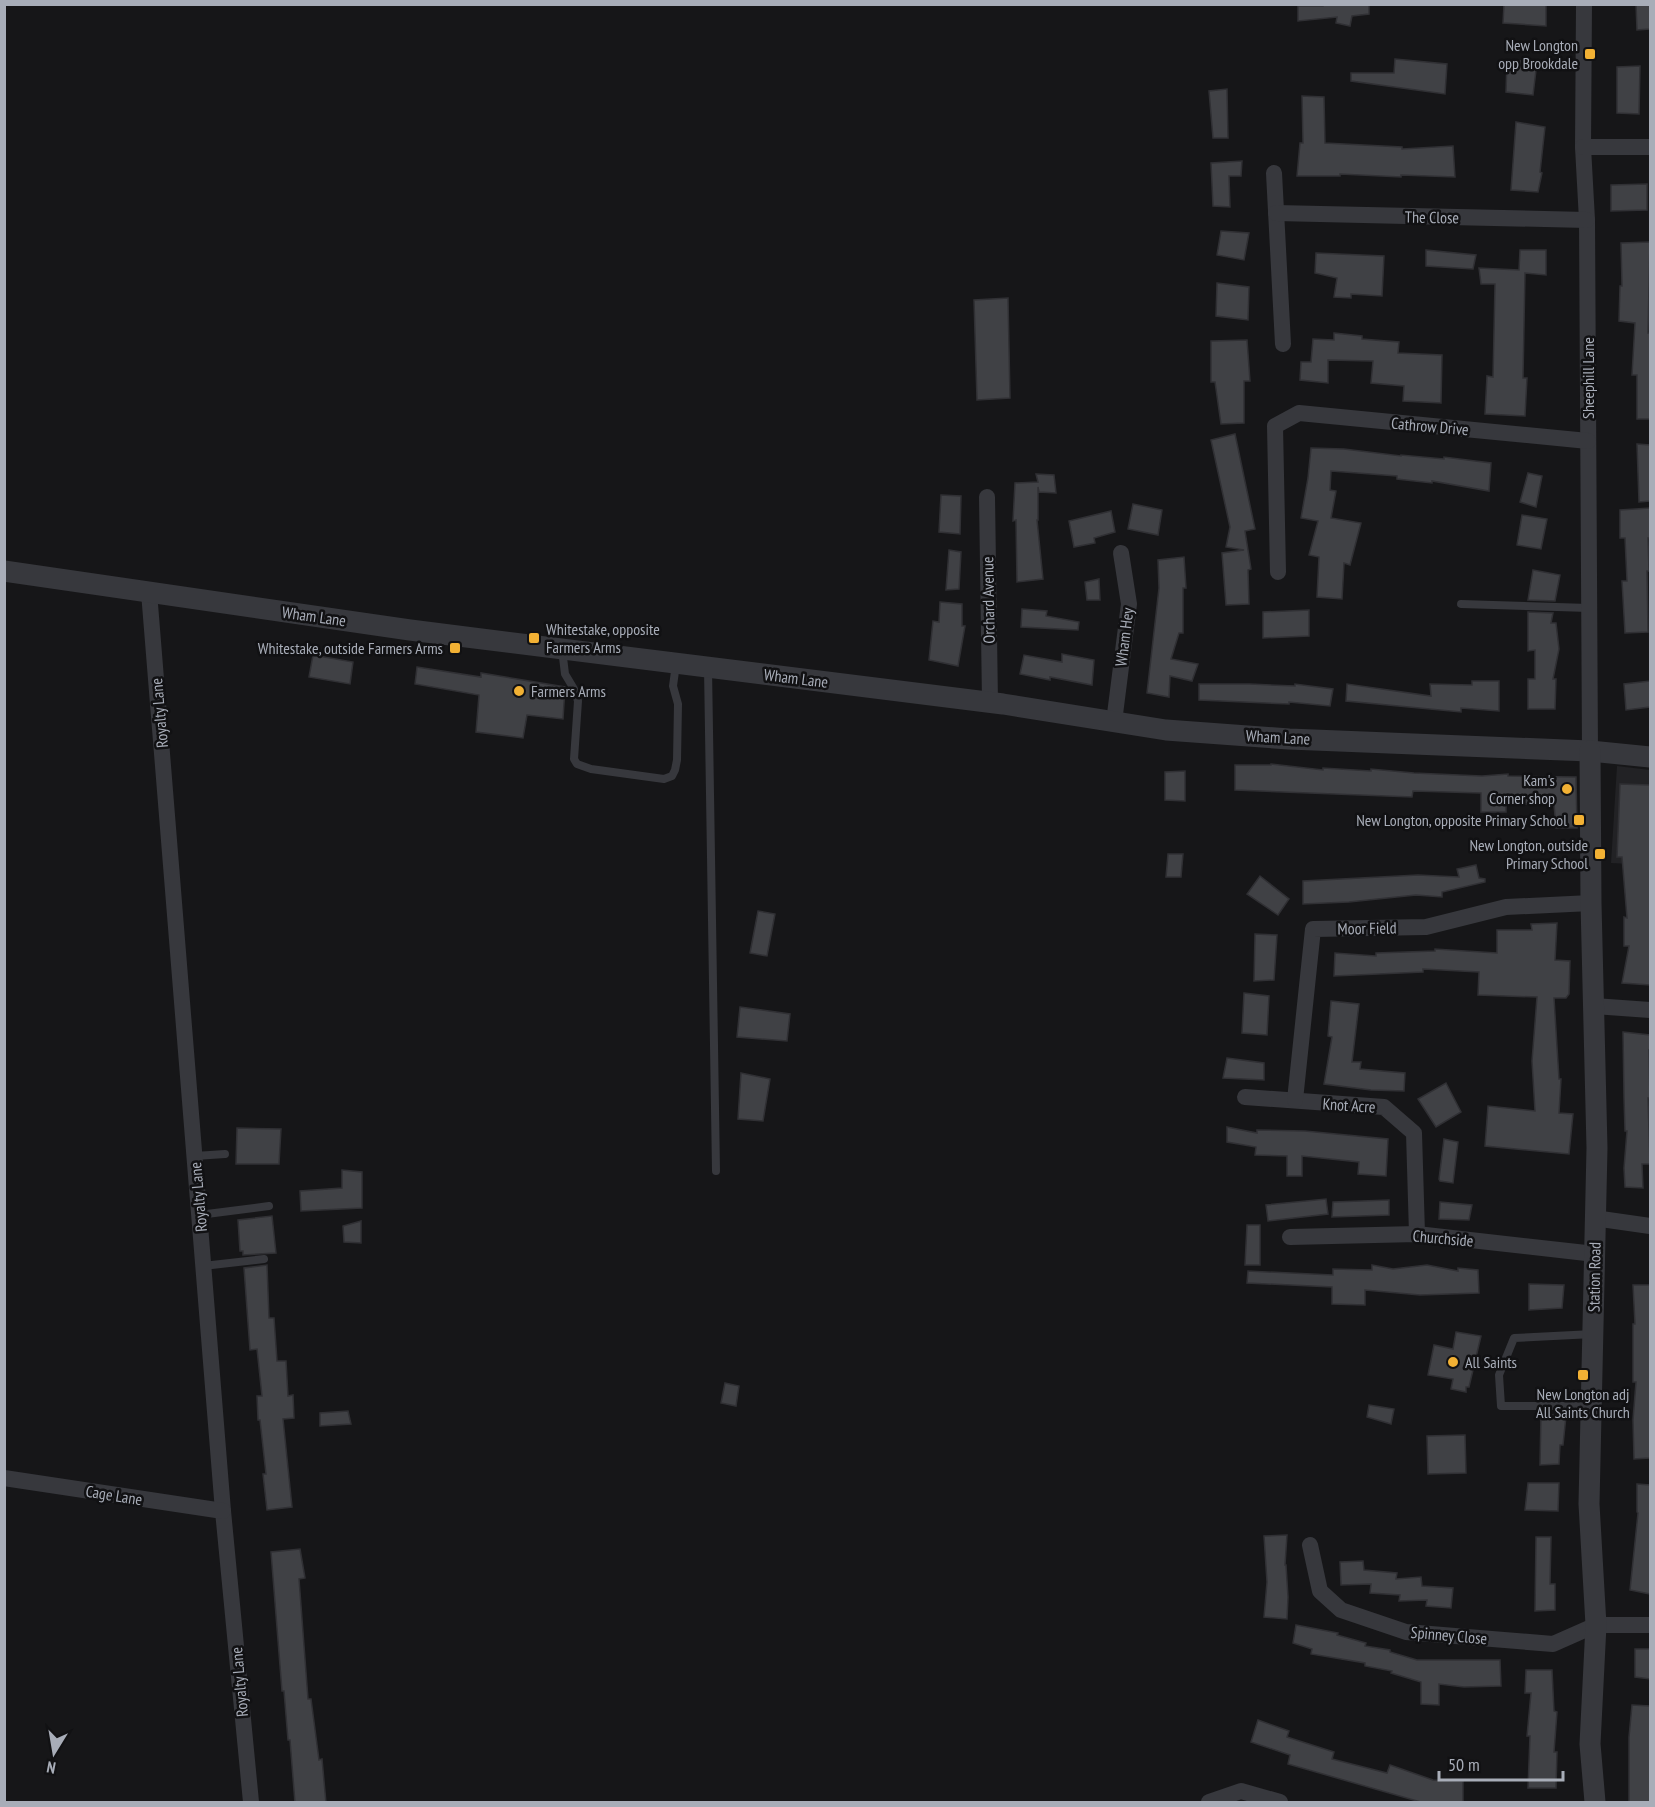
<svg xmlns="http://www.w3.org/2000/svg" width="1655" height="1807" viewBox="0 0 1655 1807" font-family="'PT Sans Narrow',sans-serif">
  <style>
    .built { fill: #222225 }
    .building { fill: #404145; stroke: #303034; stroke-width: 1.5 }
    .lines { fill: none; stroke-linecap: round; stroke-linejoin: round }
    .service { stroke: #37383d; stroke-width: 8 }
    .minor { stroke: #37383d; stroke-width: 16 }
    .tertiary { stroke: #37383d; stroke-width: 21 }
    .poi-dot { fill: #f2b134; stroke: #111113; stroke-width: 2 }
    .labels { text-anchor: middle; stroke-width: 5; stroke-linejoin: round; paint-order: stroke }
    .poi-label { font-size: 16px; fill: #a8adb8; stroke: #111113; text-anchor: end }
    .street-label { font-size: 16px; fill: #a8adb8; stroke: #111113 }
  </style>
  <rect width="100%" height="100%" fill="#161618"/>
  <polygon class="built" points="1617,766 1650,770 1650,865 1611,863"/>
  <g class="building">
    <polygon points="1324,4 1369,4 1369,14 1352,16 1350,26 1336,23 1337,17 1298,21 1298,6 1323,6"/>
    <polygon points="1504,4 1546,4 1546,26 1503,23"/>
    <polygon points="1636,4 1650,4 1650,29 1637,30"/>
    <polygon points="1395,59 1447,64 1445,94 1351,81 1351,73 1394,73"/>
    <polygon points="1507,60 1537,62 1533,95 1506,92"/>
    <polygon points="1640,66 1639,114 1617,113 1617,67"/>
    <polygon points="1227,89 1228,138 1213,138 1209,91"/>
    <polygon points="1302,96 1324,97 1325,143 1402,147 1402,149 1453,146 1455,177 1401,175 1401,177 1340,174 1340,176 1297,176 1300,143 1303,143"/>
    <polygon points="1516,122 1545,127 1540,172 1542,173 1538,192 1511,190"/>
    <polygon points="1242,161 1241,176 1229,176 1230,207 1213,206 1211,163"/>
    <polygon points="1647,184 1647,210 1611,211 1611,185"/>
    <polygon points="1221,231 1249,233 1244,260 1217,255"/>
    <polygon points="1650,242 1648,333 1650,333 1650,419 1637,419 1637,375 1632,375 1635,323 1619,321 1620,286 1622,286 1621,243"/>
    <polygon points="1426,250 1476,255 1473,269 1426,266"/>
    <polygon points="1520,250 1546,250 1546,275 1525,273 1523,378 1527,378 1525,416 1485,414 1487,376 1493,377 1495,284 1481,284 1479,268 1519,270"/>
    <polygon points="1316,253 1384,256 1382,296 1351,294 1351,298 1334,297 1337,278 1315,273"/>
    <polygon points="1217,283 1249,287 1248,320 1216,316"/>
    <polygon points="1008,298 1010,398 977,400 974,300"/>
    <polygon points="1334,333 1362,336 1362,339 1399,342 1398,353 1442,355 1441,403 1403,401 1404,386 1371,383 1373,361 1328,360 1328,383 1300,380 1301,362 1311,362 1313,339 1334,340"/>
    <polygon points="1247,340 1250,381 1244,381 1244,423 1221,424 1215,382 1211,382 1211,341"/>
    <polygon points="1235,434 1255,529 1245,531 1251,569 1248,570 1249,604 1226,605 1222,553 1244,550 1226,547 1230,527 1211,440"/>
    <polygon points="1637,444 1650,445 1650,501 1639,502"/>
    <polygon points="1311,448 1344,449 1401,456 1401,455 1444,459 1444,457 1491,463 1489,491 1432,481 1432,483 1397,479 1397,476 1331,471 1330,490 1336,491 1331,518 1361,523 1350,565 1344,563 1342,599 1317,597 1319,557 1309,555 1318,521 1301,518 1308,478"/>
    <polygon points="1528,473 1542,476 1536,507 1520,502"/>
    <polygon points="1036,474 1054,475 1056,493 1039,492 1038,487 1038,520 1037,520 1043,579 1017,582 1016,520 1013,521 1015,483 1038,482"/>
    <polygon points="941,495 961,496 960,534 939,532"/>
    <polygon points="1133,504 1162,510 1158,535 1128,529"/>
    <polygon points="1650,508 1650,538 1648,538 1649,571 1647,571 1648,632 1625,633 1622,581 1627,581 1625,538 1620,538 1620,510"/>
    <polygon points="1111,511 1115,532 1094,538 1095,543 1074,547 1069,521"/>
    <polygon points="1522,515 1547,519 1541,549 1517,545"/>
    <polygon points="949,550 961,552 959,589 946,590"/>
    <polygon points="1184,557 1186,588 1183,588 1183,633 1179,633 1171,659 1198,664 1192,681 1170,676 1169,697 1147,693 1159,588 1158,560"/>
    <polygon points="1533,570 1560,575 1555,601 1528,600"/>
    <polygon points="1099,579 1100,600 1087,600 1085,582"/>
    <polygon points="940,602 962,604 962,626 965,626 958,666 929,660 933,621 939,622"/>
    <polygon points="1022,609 1047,611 1046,616 1079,622 1078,630 1021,627"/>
    <polygon points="1309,610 1309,636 1263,638 1263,612"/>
    <polygon points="1528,612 1553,613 1551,623 1556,623 1559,649 1553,679 1556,679 1555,709 1528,709 1528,679 1535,679 1535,650 1528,651"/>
    <polygon points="1062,654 1094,660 1092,685 1050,677 1050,680 1020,674 1024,655 1062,662"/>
    <polygon points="313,655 353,662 350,684 309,677"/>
    <polygon points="417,667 481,677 481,673 565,687 563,719 527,715 523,738 476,732 479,695 415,684"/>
    <polygon points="1472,681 1499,681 1499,711 1461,708 1461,712 1346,701 1347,684 1431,696 1430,684 1472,685"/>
    <polygon points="1650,681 1650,707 1626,710 1624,684"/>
    <polygon points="1199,684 1250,684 1295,686 1295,684 1333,689 1330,706 1289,702 1289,704 1199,700"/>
    <polygon points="1271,764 1323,770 1323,768 1371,771 1371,769 1414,773 1482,776 1508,774 1508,776 1576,777 1577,828 1556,828 1554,804 1506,804 1506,812 1481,812 1481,793 1413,791 1412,797 1235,790 1235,765 1271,765"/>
    <polygon points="1185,771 1185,801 1165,800 1165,772"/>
    <polygon points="1620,784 1650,785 1650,985 1622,983 1629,946 1624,946 1624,917 1627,918 1622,857 1617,857"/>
    <polygon points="1168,854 1183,854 1181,877 1166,877"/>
    <polygon points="1476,865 1479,878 1485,879 1485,882 1442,892 1442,897 1416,895 1349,902 1303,904 1303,881 1418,875 1459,877 1457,869"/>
    <polygon points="1260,876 1289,899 1278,915 1247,894"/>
    <polygon points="758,911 775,914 767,956 750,953"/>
    <polygon points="1557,923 1555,960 1570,961 1569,994 1566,998 1554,998 1559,1079 1561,1079 1559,1113 1573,1114 1569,1154 1485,1146 1488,1106 1535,1111 1532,1061 1537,997 1478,995 1479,972 1423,969 1423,972 1334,976 1335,953 1376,956 1376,953 1435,951 1435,949 1497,953 1497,930 1532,930 1531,924"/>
    <polygon points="1255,934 1277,935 1274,980 1254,981"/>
    <polygon points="1244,993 1269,996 1267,1035 1242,1033"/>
    <polygon points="1331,1001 1359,1004 1352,1062 1361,1062 1360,1069 1405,1073 1404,1091 1371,1090 1324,1084 1332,1037 1328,1036"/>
    <polygon points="740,1007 790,1014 787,1041 737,1037"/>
    <polygon points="1623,1032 1650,1035 1650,1050 1649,1050 1650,1098 1648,1098 1650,1164 1642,1164 1643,1188 1625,1187 1624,1168 1627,1131 1625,1131 1624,1098"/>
    <polygon points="1227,1058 1264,1063 1264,1080 1223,1078"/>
    <polygon points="741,1073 770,1079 763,1121 738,1119"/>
    <polygon points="1446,1083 1461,1112 1436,1127 1418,1099"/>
    <polygon points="1227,1127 1257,1133 1257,1130 1305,1131 1388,1139 1386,1176 1358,1174 1359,1162 1302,1156 1302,1176 1287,1176 1287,1156 1255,1155 1256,1147 1227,1142"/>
    <polygon points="237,1128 281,1129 279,1164 236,1164"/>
    <polygon points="1444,1139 1458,1142 1453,1183 1440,1181 1439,1179"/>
    <polygon points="342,1170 362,1172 362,1208 301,1211 300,1191 342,1188"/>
    <polygon points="1326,1199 1328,1214 1268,1221 1266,1205"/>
    <polygon points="1389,1200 1389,1215 1332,1217 1333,1202"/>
    <polygon points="1440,1202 1472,1205 1469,1220 1439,1219"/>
    <polygon points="272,1216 276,1253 243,1255 243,1251 240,1251 238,1220"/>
    <polygon points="361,1221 361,1243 344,1242 343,1226"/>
    <polygon points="1247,1225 1260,1225 1260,1265 1245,1265"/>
    <polygon points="267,1265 269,1318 274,1318 277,1361 286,1361 288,1396 293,1395 294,1418 283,1419 292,1507 267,1510 263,1474 266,1474 260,1420 258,1420 257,1396 262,1396 257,1349 250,1350 244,1268"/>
    <polygon points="1372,1265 1393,1269 1427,1265 1458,1271 1458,1268 1478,1270 1479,1293 1420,1295 1365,1290 1365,1305 1332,1304 1332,1287 1247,1283 1248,1271 1333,1275 1333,1269 1372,1270"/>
    <polygon points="1529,1284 1564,1285 1562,1308 1529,1310"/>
    <polygon points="1633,1285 1650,1285 1650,1458 1634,1459 1633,1420 1636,1382 1633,1382 1633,1324 1635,1324"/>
    <polygon points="1456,1332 1481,1336 1469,1387 1466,1387 1466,1392 1451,1389 1453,1379 1428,1375 1434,1345 1453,1349"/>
    <polygon points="725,1383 739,1386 736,1406 721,1403"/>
    <polygon points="1369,1405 1394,1409 1391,1424 1367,1417"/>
    <polygon points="348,1411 351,1424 320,1426 320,1413"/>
    <polygon points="1541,1414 1566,1416 1563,1445 1560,1445 1559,1464 1540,1465"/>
    <polygon points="1465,1435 1466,1473 1428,1474 1427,1436"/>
    <polygon points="1528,1483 1559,1483 1558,1511 1525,1510"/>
    <polygon points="1637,1484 1650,1485 1650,1594 1630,1590 1638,1513 1637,1512"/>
    <polygon points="1287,1535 1285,1565 1286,1565 1288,1597 1287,1619 1264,1617 1267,1582 1264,1536"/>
    <polygon points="1536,1537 1551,1537 1550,1584 1555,1584 1555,1610 1535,1611"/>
    <polygon points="300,1549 305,1578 299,1579 308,1699 311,1699 319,1760 322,1759 326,1803 295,1803 290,1740 288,1740 284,1691 282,1691 271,1552"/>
    <polygon points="1363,1561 1364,1570 1397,1573 1396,1579 1421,1577 1422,1586 1453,1588 1451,1608 1426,1606 1427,1600 1399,1601 1400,1595 1370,1593 1371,1584 1341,1585 1340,1562"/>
    <polygon points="1296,1625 1338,1633 1337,1635 1366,1643 1365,1646 1390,1650 1390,1652 1417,1660 1500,1660 1501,1686 1464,1687 1439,1684 1439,1705 1421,1704 1421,1682 1391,1673 1392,1671 1365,1666 1365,1663 1311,1654 1312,1649 1293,1643"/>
    <polygon points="1635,1649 1650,1649 1650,1679 1635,1677"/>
    <polygon points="1526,1670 1552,1670 1554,1711 1557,1712 1554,1752 1557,1752 1556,1788 1528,1788 1530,1736 1527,1736 1531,1693 1525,1693"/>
    <polygon points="1632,1705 1650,1706 1650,1803 1629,1803 1629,1737"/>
    <polygon points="1258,1720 1289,1731 1287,1737 1334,1752 1332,1759 1387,1773 1390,1765 1433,1780 1463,1781 1463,1803 1424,1803 1288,1764 1290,1755 1251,1742"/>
  </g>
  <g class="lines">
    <g class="service">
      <polyline points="1461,604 1589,608"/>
      <polyline points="562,649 565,674 574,689 578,701 574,759 577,764 591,769 664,779 672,776 675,770 677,760 678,704 673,686 676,664"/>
      <polyline points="708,668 716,1171"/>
      <polyline points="195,1156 225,1154"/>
      <polyline points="199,1215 269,1206"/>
      <polyline points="203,1266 264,1259"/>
      <polyline points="1591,1406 1501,1406 1499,1375 1514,1338 1593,1334"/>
    </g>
    <g class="minor">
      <polyline points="1584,4 1583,147 1587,220 1590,751"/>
      <polyline points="1583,147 1650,147"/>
      <polyline points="1274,173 1283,344"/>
      <polyline points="1276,213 1587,220"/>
      <polyline points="987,497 990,702"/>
      <polyline points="1278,572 1275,426 1299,413 1588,441"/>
      <polyline points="149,592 223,1511 251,1802"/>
      <polyline points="1114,722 1129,604 1121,553"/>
      <polyline points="1594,1006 1650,1010"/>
      <polyline points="1245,1097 1384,1107 1414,1133 1417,1234"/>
      <polyline points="1295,1100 1313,929 1426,927 1506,907 1591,903"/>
      <polyline points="1594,1218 1650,1226"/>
      <polyline points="1290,1237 1417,1234 1595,1254"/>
      <polyline points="4,1478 223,1511"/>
      <polyline points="1310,1545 1320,1591 1341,1610 1406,1632 1553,1644 1596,1625 1650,1625"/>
      <polyline points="1209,1802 1241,1791 1280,1802"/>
    </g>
    <g class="tertiary">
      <polyline points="4,571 410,630 1003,704 1166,730 1289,739 1590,751 1650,757"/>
      <polyline points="1590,751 1591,903 1597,1148 1589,1504 1596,1625 1590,1744 1595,1802"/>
    </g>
  </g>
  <g class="poi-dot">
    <rect x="1584" y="48" width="12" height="12" rx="3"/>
    <rect x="528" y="632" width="12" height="12" rx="3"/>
    <rect x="449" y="642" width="12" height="12" rx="3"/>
    <circle cx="519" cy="691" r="6"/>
    <circle cx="1567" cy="789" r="6"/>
    <rect x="1573" y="814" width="12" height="12" rx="3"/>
    <rect x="1594" y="848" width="12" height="12" rx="3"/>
    <circle cx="1453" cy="1362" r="6"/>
    <rect x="1577" y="1369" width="12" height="12" rx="3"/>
  </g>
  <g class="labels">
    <g class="poi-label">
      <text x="1578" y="51">New Longton<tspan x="1578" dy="18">opp Brookdale</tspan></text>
      <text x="546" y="635" text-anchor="start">Whitestake, opposite<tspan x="546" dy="18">Farmers Arms</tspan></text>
      <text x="443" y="654">Whitestake, outside Farmers Arms</text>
      <text x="531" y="697" text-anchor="start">Farmers Arms</text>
      <text x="1555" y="786">Kam's<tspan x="1555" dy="18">Corner shop</tspan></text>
      <text x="1567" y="826">New Longton, opposite Primary School</text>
      <text x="1588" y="851">New Longton, outside<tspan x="1588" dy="18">Primary School</tspan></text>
      <text x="1465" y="1368" text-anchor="start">All Saints</text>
      <text x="1583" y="1400" text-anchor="middle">New Longton adj<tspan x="1583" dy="18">All Saints Church</tspan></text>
    </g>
    <g class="street-label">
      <text transform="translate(1432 217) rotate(1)" y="6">The Close</text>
      <text transform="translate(1588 378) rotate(-90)" y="6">Sheephill Lane</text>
      <text transform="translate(1430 426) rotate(5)" y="6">Cathrow Drive</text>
      <text transform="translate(988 600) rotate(-91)" y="6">Orchard Avenue</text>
      <text transform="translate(314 616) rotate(8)" y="6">Wham Lane</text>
      <text transform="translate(1124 637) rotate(-83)" y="6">Wham Hey</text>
      <text transform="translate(796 678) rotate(7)" y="6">Wham Lane</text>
      <text transform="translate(159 713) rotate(-95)" y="6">Royalty Lane</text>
      <text transform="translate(1278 737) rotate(3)" y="6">Wham Lane</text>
      <text transform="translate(1367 928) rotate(-1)" y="6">Moor Field</text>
      <text transform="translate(1349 1105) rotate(4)" y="6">Knot Acre</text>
      <text transform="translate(198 1197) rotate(-95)" y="6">Royalty Lane</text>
      <text transform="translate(1443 1238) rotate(5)" y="6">Churchside</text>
      <text transform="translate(1594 1277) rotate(-89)" y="6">Station Road</text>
      <text transform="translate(114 1495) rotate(9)" y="6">Cage Lane</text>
      <text transform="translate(1449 1635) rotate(5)" y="6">Spinney Close</text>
      <text transform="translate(239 1682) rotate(-95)" y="6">Royalty Lane</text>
    </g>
  </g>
  <rect width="1655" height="1807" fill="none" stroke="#a8adb8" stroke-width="12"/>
  <g transform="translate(54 1753) rotate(191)" stroke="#111113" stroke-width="4.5" paint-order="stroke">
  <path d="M0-4.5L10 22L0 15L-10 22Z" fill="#a8adb8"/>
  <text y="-9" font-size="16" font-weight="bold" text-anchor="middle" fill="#a8adb8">N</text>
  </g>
  <path d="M1439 1771v9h124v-9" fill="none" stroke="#a8adb8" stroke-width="3"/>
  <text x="1448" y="1771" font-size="18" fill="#a8adb8" stroke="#111113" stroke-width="4.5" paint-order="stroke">50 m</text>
</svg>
